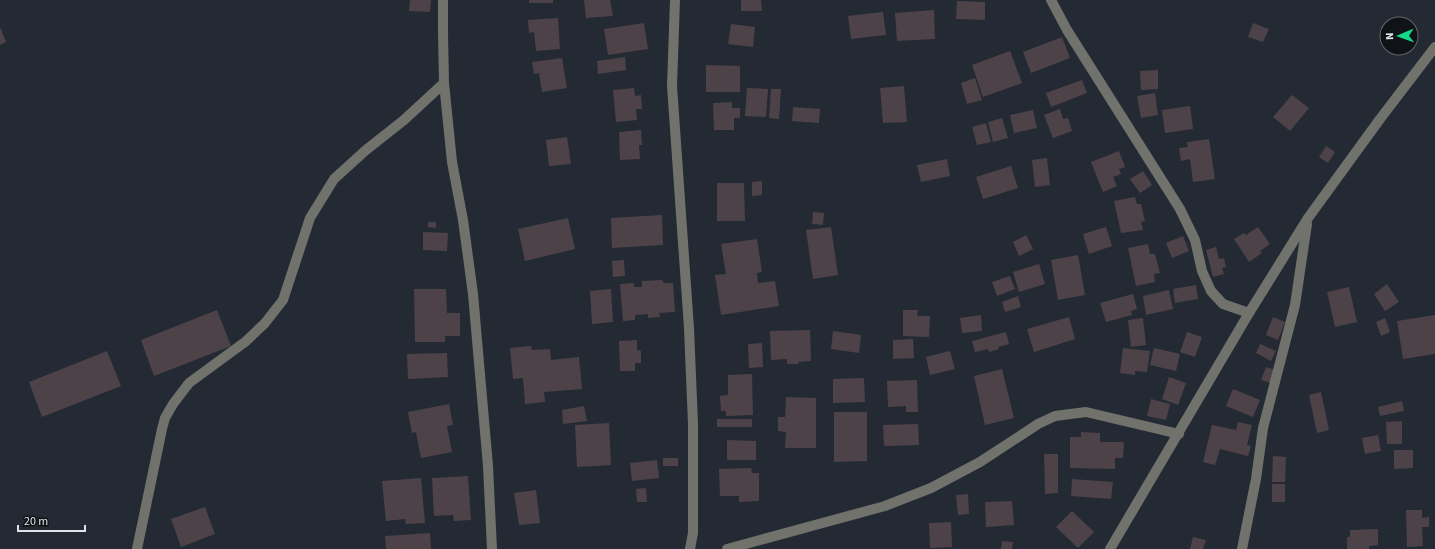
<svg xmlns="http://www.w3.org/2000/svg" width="1435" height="549" viewBox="0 0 1435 549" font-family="'Source Sans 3',sans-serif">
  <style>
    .building { fill: #4e4249 }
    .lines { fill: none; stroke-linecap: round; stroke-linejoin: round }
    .minor { stroke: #71726c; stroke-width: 10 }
  </style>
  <rect width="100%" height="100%" fill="#232a33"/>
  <g class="building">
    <polygon points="410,0 431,0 430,12 409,11"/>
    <rect x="529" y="0" width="24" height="3"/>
    <polygon points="584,0 610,0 613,16 586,18"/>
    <polygon points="741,0 761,0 762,11 741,11"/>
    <polygon points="957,1 985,2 985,20 956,19"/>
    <polygon points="934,10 935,39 897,41 895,13"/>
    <polygon points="883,12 886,35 851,39 848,16"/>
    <polygon points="558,18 560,49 536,51 534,32 529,33 528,20"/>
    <polygon points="644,23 648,49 608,55 604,29"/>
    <polygon points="1253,23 1269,29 1263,42 1248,37"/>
    <polygon points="731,24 755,27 753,47 728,44"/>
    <polygon points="0,27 6,42 0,45"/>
    <polygon points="1062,37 1070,58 1031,73 1023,52"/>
    <polygon points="1010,51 1022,83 983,97 972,65"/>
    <polygon points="625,57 626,70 598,74 597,61"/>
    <polygon points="562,58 567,88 542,92 539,73 534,74 532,62"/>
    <polygon points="706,65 740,66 740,92 706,92"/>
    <polygon points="1158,70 1158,89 1141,90 1140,71"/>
    <polygon points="975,78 982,100 967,104 961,83"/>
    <polygon points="1082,80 1087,93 1051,107 1046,93"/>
    <polygon points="904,86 907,122 883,123 880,88"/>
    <polygon points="634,88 635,96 641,95 642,109 636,109 637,120 616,122 613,90"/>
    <polygon points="747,88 768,89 766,117 745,116"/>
    <polygon points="771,89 781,89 779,119 769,118"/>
    <polygon points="1155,93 1158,115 1141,118 1137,96"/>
    <polygon points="1292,95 1309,108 1290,131 1273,117"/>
    <polygon points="732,102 732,108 740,108 740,118 734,118 734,130 714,130 713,103"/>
    <polygon points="1190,106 1193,129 1165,133 1162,110"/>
    <polygon points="793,107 820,109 819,123 792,121"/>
    <polygon points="1060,109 1063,119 1068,118 1072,131 1053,138 1044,115"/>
    <polygon points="1033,110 1037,128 1014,133 1010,115"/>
    <polygon points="1002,118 1008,138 993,142 988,122"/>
    <polygon points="986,123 991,142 977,145 972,127"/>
    <polygon points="641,130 642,145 639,145 640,159 620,160 619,132"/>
    <polygon points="567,137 571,164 549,166 546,140"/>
    <polygon points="1209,139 1215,179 1193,182 1190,159 1181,161 1179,148 1188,147 1187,142"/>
    <polygon points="1326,146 1335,152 1328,163 1319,157"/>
    <polygon points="1119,151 1125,167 1119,169 1121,174 1113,177 1117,186 1103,192 1091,162"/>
    <polygon points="1047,158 1050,185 1035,187 1032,160"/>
    <polygon points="947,159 950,176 921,182 917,165"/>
    <polygon points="1011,166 1018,188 983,199 976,177"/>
    <polygon points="1143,171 1152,185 1140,193 1130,179"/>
    <polygon points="762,181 762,195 752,196 752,182"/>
    <polygon points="717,183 744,183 745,221 717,221"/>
    <polygon points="1135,197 1137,204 1141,204 1145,221 1141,222 1143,230 1121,233 1114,201"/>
    <polygon points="813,212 824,213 823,225 812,224"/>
    <polygon points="662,215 663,245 612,248 611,218"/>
    <polygon points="568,218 575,249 525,261 518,229"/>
    <polygon points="428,222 436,222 436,228 428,227"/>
    <polygon points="831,227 838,275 813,279 806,230"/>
    <polygon points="1106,227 1112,246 1089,254 1083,234"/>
    <polygon points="1258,227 1270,244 1260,251 1262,253 1249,262 1234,239 1244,233 1246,235"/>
    <polygon points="423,232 448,233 447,251 423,250"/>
    <polygon points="1026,235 1033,249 1019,256 1013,242"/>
    <polygon points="1183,236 1189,251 1172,258 1166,243"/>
    <polygon points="757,239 762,272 757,273 758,283 775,281 779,306 721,315 715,275 726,274 721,244"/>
    <polygon points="1148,244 1150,254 1155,254 1160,273 1154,274 1155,282 1136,286 1128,248"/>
    <polygon points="1216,247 1219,259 1224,258 1226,267 1222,268 1224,274 1213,277 1206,250"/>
    <polygon points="1078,255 1085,295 1058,300 1051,260"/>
    <polygon points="624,260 625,276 613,277 612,261"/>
    <polygon points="1039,264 1045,284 1019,292 1013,272"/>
    <polygon points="1010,276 1015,289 997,296 992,282"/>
    <polygon points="662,280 664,283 673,283 675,312 659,313 660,317 648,318 648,314 635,315 635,320 623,321 620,284 634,283 634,287 642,287 642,281"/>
    <polygon points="1387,284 1399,302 1385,311 1374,294"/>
    <polygon points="1196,285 1198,299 1175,303 1173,289"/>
    <polygon points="1349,287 1357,322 1335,327 1327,292"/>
    <polygon points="414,289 446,289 447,313 460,313 460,336 445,336 445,342 415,342"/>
    <polygon points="611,289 613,322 592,324 590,291"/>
    <polygon points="1169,290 1173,309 1146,315 1143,296"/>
    <polygon points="1133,294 1137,309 1131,311 1132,315 1106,322 1100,303"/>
    <polygon points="1018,296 1021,307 1005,312 1002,302"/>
    <polygon points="217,310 231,346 154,376 141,340"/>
    <polygon points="903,310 918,310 917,316 930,316 929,337 903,336"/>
    <polygon points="981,315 982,331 962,333 960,318"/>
    <polygon points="1435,315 1435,354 1403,359 1397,321"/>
    <polygon points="1069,317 1075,339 1034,352 1027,329"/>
    <polygon points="1273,317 1285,322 1278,340 1266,335"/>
    <polygon points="1143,318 1146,345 1131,347 1128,320"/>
    <polygon points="1385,318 1390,332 1381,336 1376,322"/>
    <polygon points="810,330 811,361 798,362 799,364 787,364 787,359 771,360 770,331"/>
    <polygon points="833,331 861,335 859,353 831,349"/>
    <polygon points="1006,332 1009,344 998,347 999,349 989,352 988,349 975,352 972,341"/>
    <polygon points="1187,332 1202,337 1195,357 1180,352"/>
    <polygon points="913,339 914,358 893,359 893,340"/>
    <polygon points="637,340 637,350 641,351 641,363 635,363 635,371 620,371 619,341"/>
    <polygon points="762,343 763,367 749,368 748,344"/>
    <polygon points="1260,344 1276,351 1271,361 1256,353"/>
    <polygon points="531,346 532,350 550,349 551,360 579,357 582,389 544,392 545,402 525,404 523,378 513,379 510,348"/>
    <polygon points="1123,348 1150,351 1147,372 1135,371 1135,375 1120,373"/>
    <polygon points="1154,348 1180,354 1176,371 1150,365"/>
    <polygon points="107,351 121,386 42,417 29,382"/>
    <polygon points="950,351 955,369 930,375 926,357"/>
    <polygon points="447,353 448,377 408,379 407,354"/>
    <polygon points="1266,367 1276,370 1271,383 1261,380"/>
    <polygon points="1002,369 1014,418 985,425 974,376"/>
    <polygon points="752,374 753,415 726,416 726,411 721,411 720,396 728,395 728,375"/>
    <polygon points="1169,377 1186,383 1178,405 1162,399"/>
    <polygon points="864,378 865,402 833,403 833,379"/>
    <polygon points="917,380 918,412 906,412 906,406 888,407 887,381"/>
    <polygon points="1233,389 1260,400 1253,417 1226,406"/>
    <polygon points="1321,392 1329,430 1317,433 1309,395"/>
    <polygon points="786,397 816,398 816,448 785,448 786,432 778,431 778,417 785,417"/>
    <polygon points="1151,399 1170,404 1166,420 1147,416"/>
    <polygon points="1402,401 1404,411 1380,416 1378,407"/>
    <polygon points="449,404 453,425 447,426 452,452 421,458 416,432 412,433 408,412"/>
    <polygon points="584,406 587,421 563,424 562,410"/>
    <polygon points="834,412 867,412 867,461 834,462"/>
    <rect x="717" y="419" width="35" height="8"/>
    <polygon points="1402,421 1402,444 1387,444 1386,422"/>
    <polygon points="1238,422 1252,425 1247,445 1251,446 1248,456 1220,449 1215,465 1203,462 1212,425 1236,430"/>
    <polygon points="609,423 611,465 577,467 575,425"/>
    <polygon points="918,424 919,445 884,446 883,425"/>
    <polygon points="1081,432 1100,433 1100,442 1124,442 1123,458 1115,458 1115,469 1070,468 1070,437 1081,437"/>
    <polygon points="1378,435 1381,451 1365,454 1362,438"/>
    <polygon points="727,440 756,441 756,460 727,460"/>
    <polygon points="1394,450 1413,450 1413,468 1394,469"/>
    <polygon points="1044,454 1058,454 1058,493 1045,494"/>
    <polygon points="1273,456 1286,457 1285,482 1272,482"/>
    <rect x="663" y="458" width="15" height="8"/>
    <polygon points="657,460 659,478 632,481 630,463"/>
    <polygon points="751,468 752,473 759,473 759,501 739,502 739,496 720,496 719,469"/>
    <polygon points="468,476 471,520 454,521 453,515 434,516 432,478"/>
    <polygon points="421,478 425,523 406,524 405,519 386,521 382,481"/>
    <polygon points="1072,479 1113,482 1111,499 1071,496"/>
    <rect x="1272" y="484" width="13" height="18"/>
    <polygon points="646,488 647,502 637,502 636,489"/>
    <polygon points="536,490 540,523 519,525 514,493"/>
    <polygon points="968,494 969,514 958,515 956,495"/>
    <polygon points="1012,501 1014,525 986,527 985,502"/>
    <polygon points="205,507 215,534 181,547 171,519"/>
    <polygon points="1406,510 1422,510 1422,518 1429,517 1429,527 1422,527 1423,546 1407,547"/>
    <polygon points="1072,511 1094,532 1078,548 1056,527"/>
    <polygon points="951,522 952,547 930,548 929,523"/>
    <polygon points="1378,529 1378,545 1369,546 1369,549 1347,549 1347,537 1350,537 1350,530"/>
    <polygon points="430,533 431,549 386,549 385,536"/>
    <polygon points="1193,537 1206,540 1203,549 1190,549"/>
    <polygon points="1002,541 1013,542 1012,549 1001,549"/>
  </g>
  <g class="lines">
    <g class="minor">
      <polyline points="443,0 443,33 444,83 452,162 463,220 473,294 488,466 492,549"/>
      <polyline points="675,0 672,86 689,328 693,424 693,533 690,549"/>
      <polyline points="1051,0 1067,30 1180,209 1195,240 1202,271 1211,291 1223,304 1249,313"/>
      <polyline points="137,549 162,429 165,418 173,404 189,383 245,342 265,323 283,300 310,218 334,179 366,150 404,120 444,83"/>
      <polyline points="727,549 885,506 931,488 980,462 1038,424 1055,416 1086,412 1179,434"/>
      <polyline points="1110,549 1249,313 1308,218 1380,119 1435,47"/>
      <polyline points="1242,549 1256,479 1263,428 1295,305 1307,224"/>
    </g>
  </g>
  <g transform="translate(1399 36) rotate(268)"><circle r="19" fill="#0f1216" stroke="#62666a"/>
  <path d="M0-3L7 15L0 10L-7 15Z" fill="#13d98a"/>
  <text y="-6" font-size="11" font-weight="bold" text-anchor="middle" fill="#dee3e9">N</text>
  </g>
  <path d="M18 525v6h67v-6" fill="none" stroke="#dee3e9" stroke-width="2"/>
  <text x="24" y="525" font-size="12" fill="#dee3e9" stroke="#0f1216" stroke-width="3" paint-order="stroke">20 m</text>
</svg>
